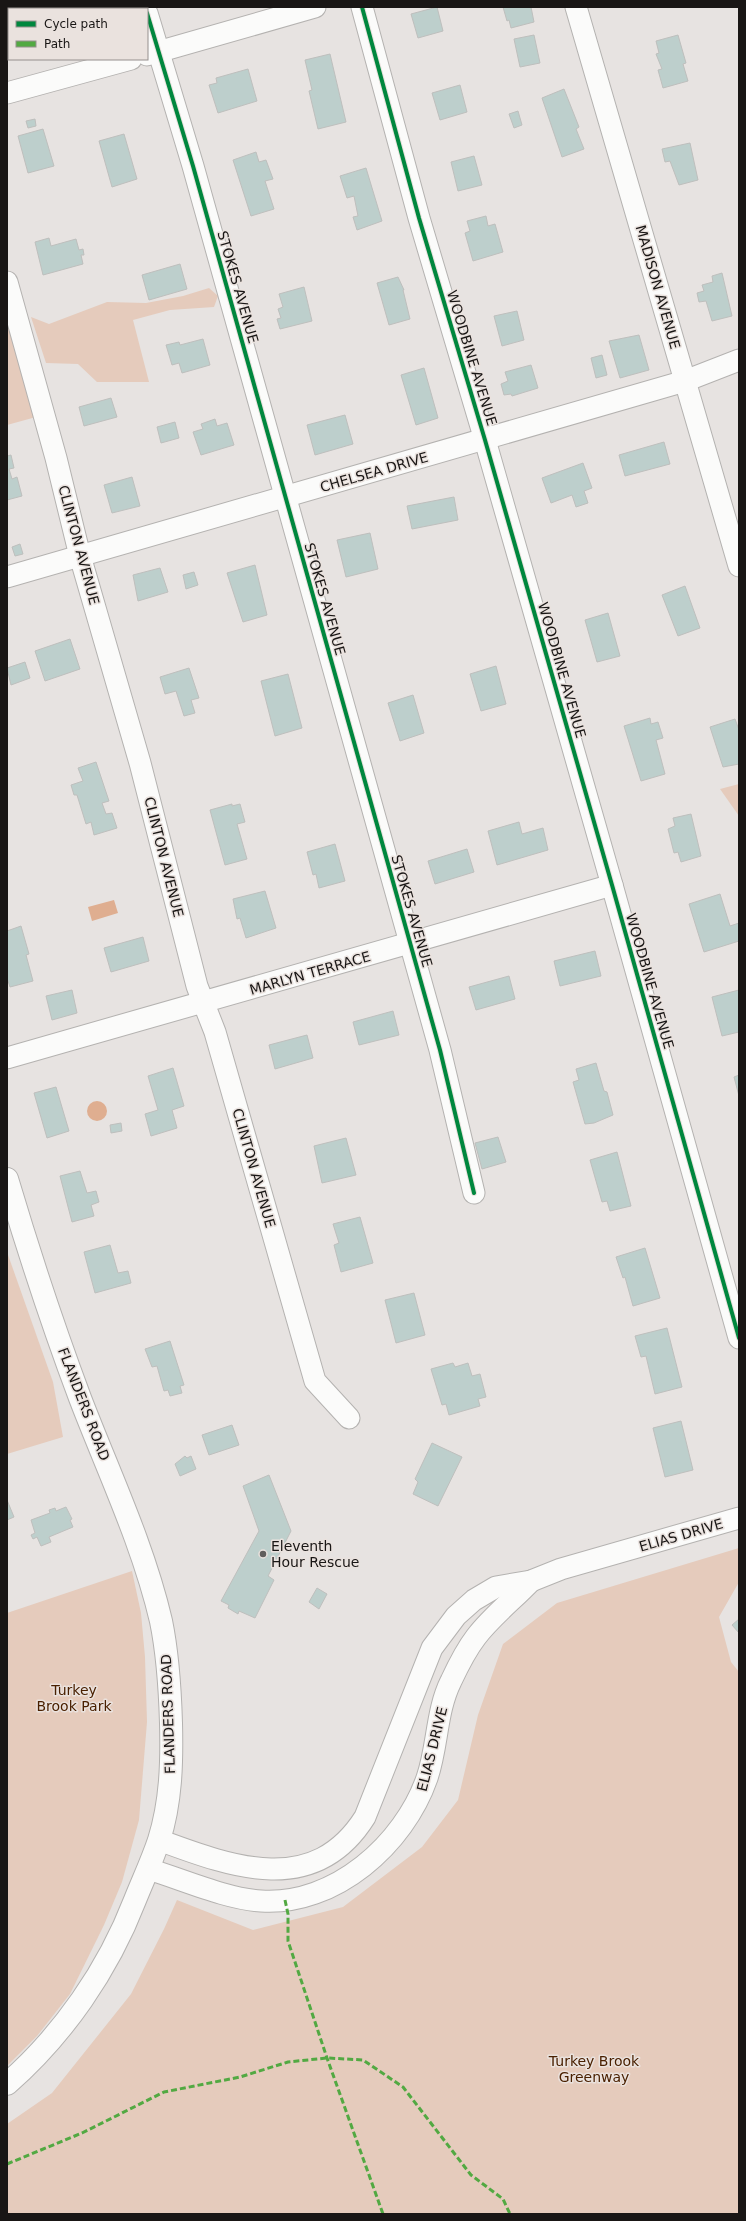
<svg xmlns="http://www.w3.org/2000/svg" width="746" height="2221" viewBox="0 0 746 2221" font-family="'DejaVu Sans',sans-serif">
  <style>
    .green { fill: #e5cbbc }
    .water { fill: #dfae90 }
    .building { fill: #bdcfcc; stroke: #bebfbd }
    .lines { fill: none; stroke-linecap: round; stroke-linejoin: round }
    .minor-casing { stroke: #b4b2b0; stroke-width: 23 }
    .secondary-casing { stroke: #b4b2b0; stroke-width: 24 }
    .minor { stroke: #fbfbfa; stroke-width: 21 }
    .secondary { stroke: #fbfbfa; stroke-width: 22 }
    .quiet { stroke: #52a942; stroke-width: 3; stroke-dasharray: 6 3; stroke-linecap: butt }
    .cycleway-casing { stroke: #eae2de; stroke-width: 6 }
    .cycleway { stroke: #00873e; stroke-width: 4 }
    .poi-dot { fill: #615e5c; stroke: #eae2de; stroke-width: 1.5 }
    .labels { text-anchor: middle; stroke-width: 3; stroke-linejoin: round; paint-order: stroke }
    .street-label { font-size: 14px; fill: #191615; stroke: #eae2de }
    .poi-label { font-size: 14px; fill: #191615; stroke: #eae2de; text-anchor: start }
    .park-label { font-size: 14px; fill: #4a2000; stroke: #eae2de }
  </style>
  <rect width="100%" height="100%" fill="#e7e3e1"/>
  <g class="green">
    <polygon points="209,288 218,296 214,307 170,310 133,320 149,382 97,382 78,364 46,363 31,317 49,324 107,302 146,303 183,296"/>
    <polygon points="7,314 36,417 7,425"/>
    <polygon points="739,784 739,816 720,789"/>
    <polygon points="7,1252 53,1382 63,1437 7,1454"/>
    <polygon points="739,1548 739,1582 719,1617 731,1662 739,1672 739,2214 7,2214 7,2124 52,2093 131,1994 164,1929 177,1900 253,1930 343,1907 422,1847 458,1800 478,1715 503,1644 557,1603"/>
    <polygon points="132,1571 141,1613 145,1657 147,1722 139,1820 122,1882 104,1925 70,1994 37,2036 7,2066 7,1613"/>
  </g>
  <g class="water">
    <polygon points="114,900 118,913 92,921 88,907"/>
    <circle cx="97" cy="1111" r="10"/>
  </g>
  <g class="building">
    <polygon points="48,7 90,7 91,9 48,9"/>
    <polygon points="437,7 443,31 418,38 411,14"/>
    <polygon points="503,7 531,7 534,22 511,28 509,20 507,21"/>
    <polygon points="534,35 540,63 520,67 514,39"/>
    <polygon points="678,35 686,63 683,64 688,81 663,88 658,70 662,69 656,54 659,53 656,41"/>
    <polygon points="330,54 346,122 318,129 309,91 312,90 305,60"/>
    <polygon points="248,69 257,101 218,113 209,85 217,83 216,78"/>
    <polygon points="460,85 467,112 440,120 432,93"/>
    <polygon points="564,89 579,127 576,129 584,149 562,157 542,98"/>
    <polygon points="518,111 522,125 514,128 509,114"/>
    <polygon points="35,119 36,126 28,128 26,121"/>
    <polygon points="43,129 54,166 28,173 18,136"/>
    <polygon points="124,134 137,179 112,187 99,141"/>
    <polygon points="690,143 698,180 679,185 670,161 665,162 662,149"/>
    <polygon points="256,152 259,162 266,160 273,179 265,181 274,209 251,216 233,160"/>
    <polygon points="474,156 482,185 458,191 451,162"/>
    <polygon points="366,168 382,221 357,230 353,217 358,216 354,196 347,198 340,176"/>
    <polygon points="486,216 488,226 495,224 503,252 473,261 465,233 470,231 467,221"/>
    <polygon points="49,238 51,246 76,239 79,250 83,249 84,255 81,255 83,264 43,275 35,242"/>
    <polygon points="180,264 187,289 149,300 142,275"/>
    <polygon points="722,273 732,316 712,321 706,301 699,302 697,293 704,291 702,285 713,282 712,276"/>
    <polygon points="398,277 404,290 403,290 410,319 389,325 377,283"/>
    <polygon points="304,287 312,321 280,329 277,319 281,318 278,309 283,307 279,294"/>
    <polygon points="517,311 524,340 502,346 494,316"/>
    <polygon points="639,335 649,370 620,378 609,341"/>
    <polygon points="203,339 210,365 182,373 179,363 172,365 166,345 179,342 180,345"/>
    <polygon points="602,355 607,375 596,378 591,358"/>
    <polygon points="531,365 538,388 512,396 511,394 504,395 501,384 508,381 505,372"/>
    <polygon points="424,368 438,418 416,425 401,375"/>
    <polygon points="111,398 117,417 84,426 79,407"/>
    <polygon points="345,415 353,444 315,455 307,425"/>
    <polygon points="215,419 217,426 227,423 234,445 201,455 193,432 203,429 201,424"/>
    <polygon points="175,422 179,438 161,443 157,427"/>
    <polygon points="664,442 670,464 625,476 619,455"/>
    <polygon points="11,455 14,468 9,469 12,479 17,477 22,496 7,500 7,456"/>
    <polygon points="583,463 592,488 584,491 588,503 576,507 572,495 551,503 542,478"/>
    <polygon points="132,477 140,506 112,513 104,485"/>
    <polygon points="454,497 458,520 412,529 407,506"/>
    <polygon points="370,533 378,569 346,577 337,540"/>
    <polygon points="20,544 23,554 15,556 12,547"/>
    <polygon points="255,565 267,615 243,622 227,573"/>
    <polygon points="160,568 168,592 138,601 133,575"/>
    <polygon points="194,572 198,585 186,589 183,575"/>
    <polygon points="685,586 700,628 678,636 662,595"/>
    <polygon points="608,613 620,656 597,662 585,620"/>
    <polygon points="70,639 80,669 45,681 35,651"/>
    <polygon points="25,662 30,678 11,685 7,668"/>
    <polygon points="496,666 506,704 481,711 470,674"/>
    <polygon points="189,668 199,698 191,700 195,713 184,716 176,691 165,694 160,677"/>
    <polygon points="288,674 302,728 275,736 261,681"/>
    <polygon points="413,695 424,733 400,741 388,703"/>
    <polygon points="650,718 651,724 658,722 663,738 656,740 665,774 641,781 624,726"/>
    <polygon points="735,719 739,730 739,764 723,767 710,727"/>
    <polygon points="96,762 109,801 102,803 106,814 112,813 117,828 94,835 91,822 86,824 77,795 74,795 71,785 83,781 78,768"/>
    <polygon points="232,804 232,806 240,804 245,822 237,824 247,859 225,865 210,810"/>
    <polygon points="691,814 701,856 681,862 678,852 674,853 668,829 675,826 673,818"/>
    <polygon points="519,822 522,834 543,828 548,850 497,865 488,831"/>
    <polygon points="335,844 345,881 319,888 316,874 313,875 307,852"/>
    <polygon points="467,849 474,872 435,884 428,861"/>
    <polygon points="265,891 276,928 246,938 240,918 237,919 233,899"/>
    <polygon points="720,894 730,926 739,923 739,941 704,952 689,904"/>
    <polygon points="21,926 29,954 26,955 33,981 10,987 7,978 7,931"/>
    <polygon points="143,937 149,961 111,972 104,948"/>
    <polygon points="595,951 601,976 560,986 554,961"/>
    <polygon points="509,976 515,999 476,1010 469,987"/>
    <polygon points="72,990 77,1013 52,1020 46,996"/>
    <polygon points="739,990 739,1032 722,1036 712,997"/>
    <polygon points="393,1011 399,1035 359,1045 353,1022"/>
    <polygon points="307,1035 313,1058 275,1069 269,1045"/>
    <polygon points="596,1063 604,1091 607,1092 613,1115 594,1123 585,1124 573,1082 579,1080 576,1069"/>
    <polygon points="173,1068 184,1106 172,1110 177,1128 151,1136 145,1114 158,1110 148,1076"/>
    <polygon points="739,1075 739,1096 734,1077"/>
    <polygon points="56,1087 69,1131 47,1138 34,1093"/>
    <polygon points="121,1123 122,1131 111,1133 110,1125"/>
    <polygon points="498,1137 506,1162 482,1169 475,1143"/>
    <polygon points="346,1138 356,1175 322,1183 314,1146"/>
    <polygon points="617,1152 631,1206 610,1211 607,1201 602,1202 590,1160"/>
    <polygon points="80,1171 87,1193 96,1191 99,1202 91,1205 94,1216 72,1222 60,1176"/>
    <polygon points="360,1217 373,1263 341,1272 334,1245 339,1243 333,1224"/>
    <polygon points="110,1245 118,1273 128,1271 131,1283 95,1293 84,1252"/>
    <polygon points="645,1248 660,1298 633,1306 625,1277 623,1278 616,1257"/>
    <polygon points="414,1293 425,1335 396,1343 385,1300"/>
    <polygon points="667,1328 682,1387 655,1394 646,1356 641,1357 635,1336"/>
    <polygon points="170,1341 184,1385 180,1386 182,1393 170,1396 168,1390 164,1391 157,1366 152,1367 145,1349"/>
    <polygon points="453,1363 455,1367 468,1363 472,1376 480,1374 486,1397 478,1399 480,1406 449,1415 446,1404 442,1405 431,1369"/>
    <polygon points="681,1421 693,1470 665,1477 653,1428"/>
    <polygon points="232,1425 239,1445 209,1455 202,1435"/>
    <polygon points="432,1443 462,1457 438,1506 413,1494 418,1482 415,1479"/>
    <polygon points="185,1456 187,1458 191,1456 196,1469 180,1476 175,1464"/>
    <polygon points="269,1475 291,1531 268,1576 274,1580 255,1618 239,1611 238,1614 228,1608 229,1605 221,1601 259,1531 243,1486"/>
    <polygon points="7,1500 14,1517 7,1520"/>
    <polygon points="66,1507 72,1519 70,1520 73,1527 49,1537 51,1542 41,1546 37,1537 33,1539 31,1535 35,1533 31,1520 50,1513 49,1510 55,1508 56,1511"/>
    <polygon points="317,1588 327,1594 319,1609 309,1602"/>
    <polygon points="739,1619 739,1633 732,1625"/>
  </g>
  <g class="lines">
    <defs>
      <g id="minor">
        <polyline points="362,7 419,218 485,440 612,885 739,1338"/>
        <polyline points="576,7 739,566"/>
        <polyline points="147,13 193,166 440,1050 474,1193"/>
        <polyline points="147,55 315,7"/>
        <polyline points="7,93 131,59"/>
        <polyline points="7,282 56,458 80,556 140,763 197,986 215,1032 315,1381 349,1418"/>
        <polyline points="7,577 685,381 739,360"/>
        <polyline points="7,1058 612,885"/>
        <path d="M159,1840C232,1867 314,1898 365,1817L432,1648L456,1616L474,1600L496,1587L531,1581L561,1569L739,1518"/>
        <path d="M148,1869C182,1879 226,1899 261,1901C335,1906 404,1844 427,1778C438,1746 436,1711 451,1681C458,1666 466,1650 476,1637C491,1617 514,1599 531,1581"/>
      </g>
      <path id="secondary" d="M7,1179C29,1253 53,1326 80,1398C108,1471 143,1544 161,1621C168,1655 170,1689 171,1723C172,1763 171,1802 159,1840C152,1861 143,1880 135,1900C108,1970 63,2035 7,2084"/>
    </defs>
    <use href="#minor" class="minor-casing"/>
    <use href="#secondary" class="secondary-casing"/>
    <use href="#minor" class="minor"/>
    <use href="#secondary" class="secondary"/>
    <g class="quiet">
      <polyline points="285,1900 288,1914 288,1941 327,2058 383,2214"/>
      <polyline points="7,2164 82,2133 164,2092 240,2077 288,2062 327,2058 363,2060 403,2087 471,2175 503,2199 510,2214"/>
    </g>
    <defs>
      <g id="cycleway">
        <polyline points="362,7 419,218 485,440 612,885 739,1338"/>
        <polyline points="147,13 193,166 440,1050 474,1193"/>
      </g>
    </defs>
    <use href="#cycleway" class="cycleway-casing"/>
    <use href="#cycleway" class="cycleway"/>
  </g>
  <circle class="poi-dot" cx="263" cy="1554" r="4"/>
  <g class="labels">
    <g class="street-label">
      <text transform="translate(238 287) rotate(74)" y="5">STOKES AVENUE</text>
      <text transform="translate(658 287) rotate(74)" y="5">MADISON AVENUE</text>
      <text transform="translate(472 358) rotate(73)" y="5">WOODBINE AVENUE</text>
      <text transform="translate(374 472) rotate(-16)" y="5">CHELSEA DRIVE</text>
      <text transform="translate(79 545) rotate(75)" y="5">CLINTON AVENUE</text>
      <text transform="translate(325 599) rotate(74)" y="5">STOKES AVENUE</text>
      <text transform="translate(562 670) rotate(74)" y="5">WOODBINE AVENUE</text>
      <text transform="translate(164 857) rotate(76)" y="5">CLINTON AVENUE</text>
      <text transform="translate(412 911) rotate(74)" y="5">STOKES AVENUE</text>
      <text transform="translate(310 973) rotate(-16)" y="5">MARLYN TERRACE</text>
      <text transform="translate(650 981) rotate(74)" y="5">WOODBINE AVENUE</text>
      <text transform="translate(254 1168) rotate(74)" y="5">CLINTON AVENUE</text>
      <text transform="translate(84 1404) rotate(69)" y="5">FLANDERS ROAD</text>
      <text transform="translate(681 1535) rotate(-16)" y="5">ELIAS DRIVE</text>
      <text transform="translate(168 1714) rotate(-92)" y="5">FLANDERS ROAD</text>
      <text transform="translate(432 1749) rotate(-76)" y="5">ELIAS DRIVE</text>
    </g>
    <g class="poi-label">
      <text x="271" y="1551">Eleventh<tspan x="271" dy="16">Hour Rescue</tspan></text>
    </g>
    <g class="park-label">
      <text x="74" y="1695">Turkey<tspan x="74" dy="16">Brook Park</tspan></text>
      <text x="594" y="2066">Turkey Brook<tspan x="594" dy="16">Greenway</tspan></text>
    </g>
  </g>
  <rect width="746" height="2221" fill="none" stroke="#191615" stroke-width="16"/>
  <rect x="8" y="8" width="140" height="52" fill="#eae2de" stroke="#96908e"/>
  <rect x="16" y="21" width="20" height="6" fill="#00873e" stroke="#96908e"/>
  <text x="44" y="28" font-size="12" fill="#191615">Cycle path</text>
  <rect x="16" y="41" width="20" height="6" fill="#52a942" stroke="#96908e"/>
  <text x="44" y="48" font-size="12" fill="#191615">Path</text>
</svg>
